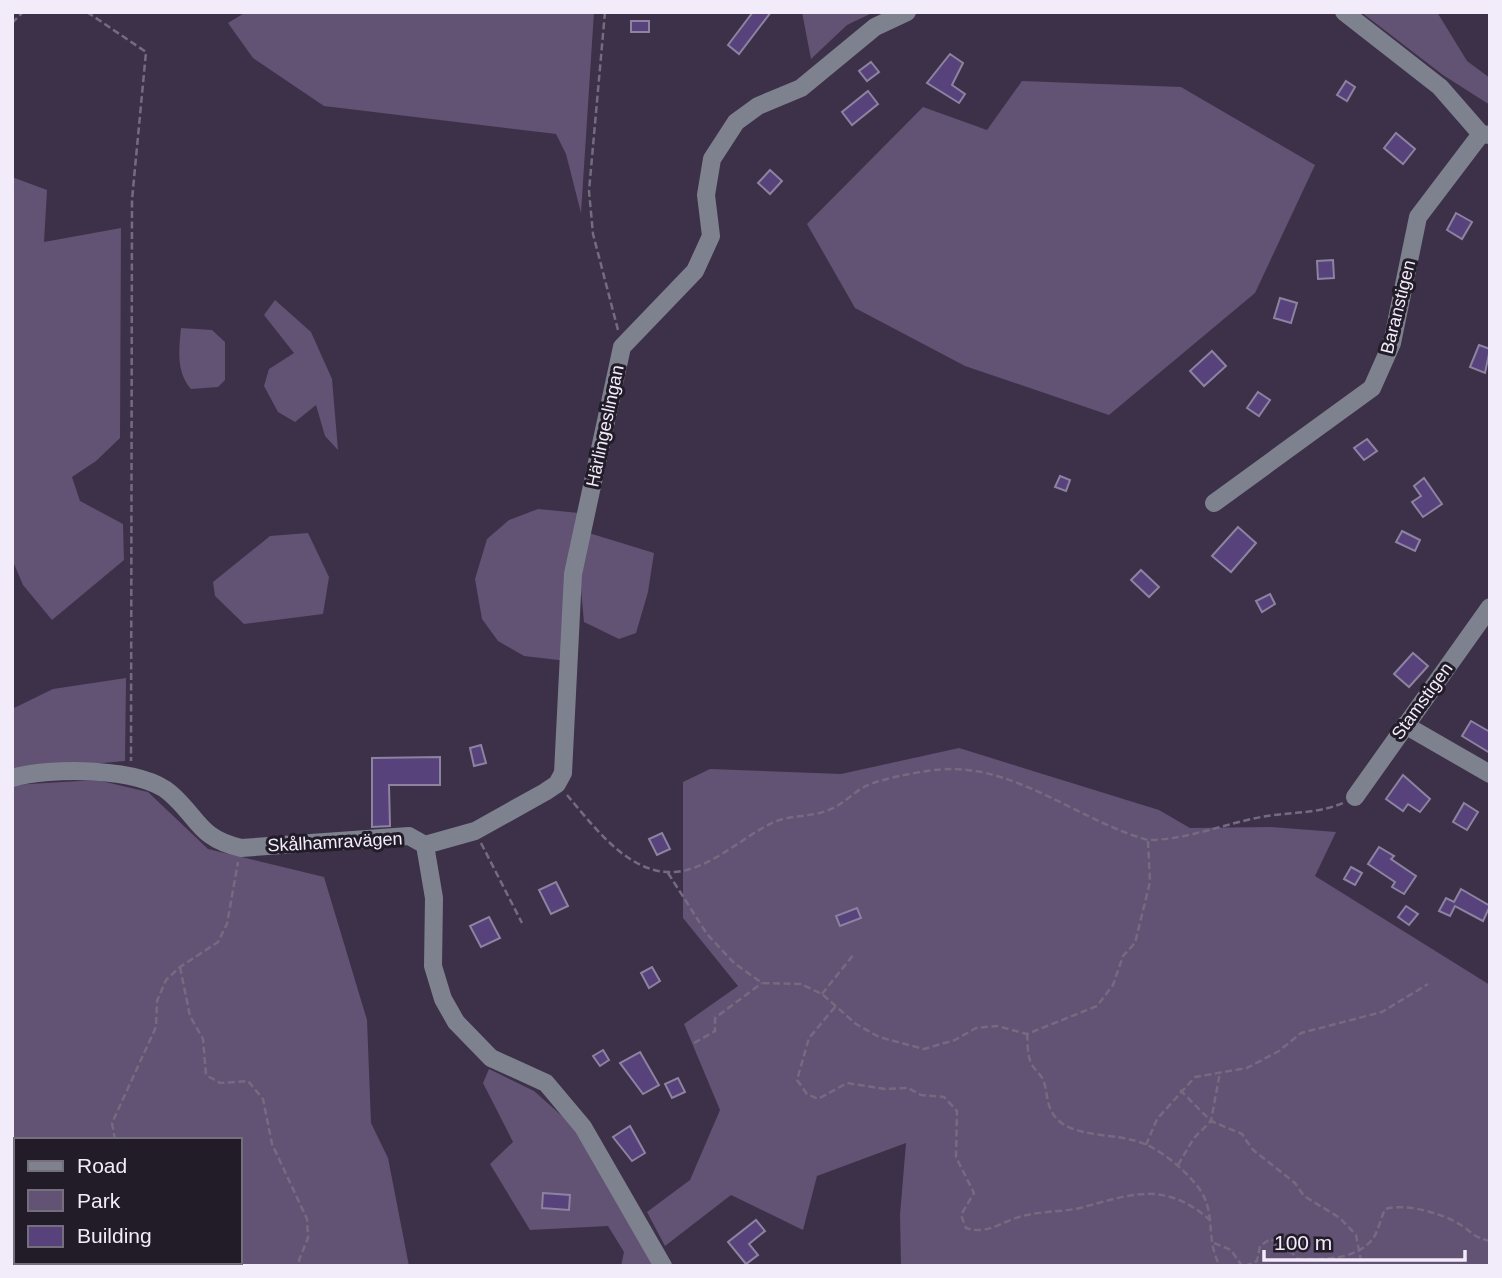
<svg xmlns="http://www.w3.org/2000/svg" width="1502" height="1278" viewBox="0 0 1502 1278" font-family="Arial,sans-serif">
  <style>
    .green { fill: #625274; fill-rule: evenodd }
    .building { fill: #57427b; stroke: #8c83a0; stroke-width: 2 }
    .lines { fill: none; stroke-linecap: round; stroke-linejoin: round }
    .path { stroke: #756b80; stroke-width: 2.5; stroke-dasharray: 7 3.5; stroke-linecap: butt }
    .minor { stroke: #7e828f; stroke-width: 18 }
    .labels { text-anchor: middle; stroke-width: 6; stroke-linejoin: round; paint-order: stroke }
    .street-label { font-size: 18px; fill: #f2ebfa; stroke: #211c27 }
  </style>
  <rect width="100%" height="100%" fill="#3d3149"/>
  <g class="green">
    <polygon points="246,12 594,12 581,213 566,154 556,134 324,106 253,58 228,23"/>
    <polygon points="802,12 874,12 847,25 811,59"/>
    <polygon points="1361,12 1437,12 1467,61 1490,78 1490,105 1443,75"/>
    <polygon points="1022,81 1181,87 1315,165 1255,293 1109,415 965,366 855,308 807,224 923,107 987,130"/>
    <polygon points="12,177 47,190 44,242 121,228 120,438 96,461 72,477 80,501 123,524 124,560 52,620 23,585 12,559"/>
    <polygon points="275,300 311,332 332,379 338,450 325,436 316,405 295,422 278,412 264,386 269,369 294,353 264,315"/>
    <path d="M181,328L212,330L225,342V380L218,387L191,389C176,372 179,349 181,328Z"/>
    <polygon points="538,509 579,513 567,661 524,656 498,641 482,619 475,579 487,539 509,520"/>
    <polygon points="308,533 329,577 323,614 244,624 215,596 213,582 270,536"/>
    <polygon points="589,533 654,553 648,592 636,633 619,639 584,622 580,578"/>
    <polygon points="126,678 125,761 12,771 12,709 53,689"/>
    <polygon points="959,748 1159,810 1190,828 1271,827 1336,832 1315,876 1490,985 1490,1266 901,1266 900,1215 906,1143 817,1176 803,1230 731,1195 665,1246 647,1212 690,1180 720,1110 684,1024 738,986 683,918 683,782 710,769 841,774"/>
    <path d="M97,780L148,792L208,849L324,877L367,1020L371,1123L388,1158L409,1266H12V785ZM16,1140H240V1262H16Z"/>
    <polygon points="489,1069 534,1091 579,1131 654,1266 621,1266 624,1252 608,1226 530,1230 490,1164 513,1142 483,1083"/>
  </g>
  <g class="building">
    <polygon points="753,12 771,12 739,54 728,45"/>
    <rect x="631" y="21" width="18" height="11"/>
    <polygon points="950,54 963,63 952,85 965,94 959,103 927,83"/>
    <polygon points="871,62 879,72 867,81 859,71"/>
    <polygon points="1346,81 1355,87 1347,101 1337,95"/>
    <polygon points="868,91 878,104 852,125 842,112"/>
    <polygon points="1396,133 1415,149 1403,164 1384,148"/>
    <polygon points="770,170 782,181 770,194 758,183"/>
    <polygon points="1456,213 1472,222 1462,239 1447,230"/>
    <polygon points="1333,260 1334,278 1318,279 1317,261"/>
    <polygon points="1280,298 1297,303 1291,323 1274,318"/>
    <polygon points="1479,345 1490,349 1485,373 1470,367"/>
    <polygon points="1212,351 1226,366 1204,386 1190,371"/>
    <polygon points="1258,392 1270,400 1259,416 1247,408"/>
    <polygon points="1367,439 1377,451 1364,460 1354,448"/>
    <polygon points="1060,476 1070,480 1066,491 1055,487"/>
    <polygon points="1424,478 1442,504 1423,517 1412,502 1421,496 1414,486"/>
    <polygon points="1238,527 1256,543 1231,572 1212,556"/>
    <polygon points="1402,531 1420,540 1415,551 1396,542"/>
    <polygon points="1141,570 1159,587 1149,597 1131,580"/>
    <polygon points="1270,594 1275,604 1262,612 1256,601"/>
    <polygon points="1413,653 1428,666 1409,687 1394,674"/>
    <polygon points="1471,721 1490,732 1490,753 1462,736"/>
    <polygon points="481,745 486,763 474,766 470,748"/>
    <polygon points="440,757 440,785 389,785 390,826 372,827 372,758"/>
    <polygon points="1403,775 1430,799 1420,812 1408,804 1403,811 1386,799"/>
    <polygon points="1464,803 1478,812 1467,830 1453,822"/>
    <polygon points="662,833 670,849 657,855 649,839"/>
    <polygon points="1379,847 1394,856 1391,859 1416,876 1404,894 1392,887 1395,882 1368,864"/>
    <polygon points="1351,867 1362,873 1355,885 1344,879"/>
    <polygon points="556,882 568,906 551,914 539,890"/>
    <polygon points="1461,889 1490,906 1483,921 1455,906 1450,916 1439,911 1446,898 1454,902"/>
    <polygon points="1406,906 1418,914 1409,925 1398,917"/>
    <polygon points="857,908 861,918 840,926 836,916"/>
    <polygon points="489,917 500,938 481,947 470,926"/>
    <polygon points="652,967 660,981 649,988 641,973"/>
    <polygon points="603,1050 609,1060 600,1066 593,1056"/>
    <polygon points="640,1052 659,1085 643,1094 620,1063"/>
    <polygon points="678,1078 685,1092 672,1098 665,1084"/>
    <polygon points="630,1126 645,1153 632,1161 613,1137"/>
    <polygon points="543,1193 570,1195 569,1210 542,1208"/>
    <polygon points="756,1220 765,1231 749,1244 758,1255 746,1264 728,1242"/>
  </g>
  <g class="lines">
    <g class="path">
      <polyline points="87,12 146,52 132,200 131,761"/>
      <polyline points="605,12 589,191 593,234 618,330"/>
      <polyline points="12,23 23,12"/>
      <path d="M567,795C590,822 618,860 654,870C699,882 737,839 774,822C790,815 810,817 826,811C842,806 852,793 866,786C882,778 931,769 949,769C1020,768 1082,822 1148,840C1186,840 1224,824 1261,817C1288,812 1317,814 1343,803"/>
      <polyline points="481,843 522,923"/>
      <polyline points="668,873 707,934 734,963 762,983 801,984 822,994 856,1024 879,1037 924,1049 955,1040 976,1028 997,1026 1027,1034 1097,1006 1113,985 1123,956 1135,943 1150,882 1148,841"/>
      <polyline points="180,967 190,1016 203,1039 206,1075 220,1083 248,1081 263,1099 272,1144 307,1219 308,1238 299,1260 301,1266"/>
      <polyline points="822,994 854,954"/>
      <path d="M835,1007L809,1038L797,1080L807,1094L818,1099L847,1083L885,1089L908,1088L921,1095L944,1097L957,1111L956,1157L974,1193L961,1215L966,1228C989,1236 1004,1219 1027,1215C1044,1211 1062,1212 1080,1208C1132,1194 1165,1180 1211,1221"/>
      <path d="M1027,1034C1028,1042 1027,1053 1030,1060C1032,1069 1042,1074 1044,1082C1048,1095 1046,1106 1056,1118C1074,1139 1120,1132 1147,1145C1164,1153 1181,1167 1193,1181C1220,1210 1203,1236 1220,1266"/>
      <polyline points="694,1043 715,1031 715,1018 762,983"/>
      <polyline points="1180,1090 1211,1121 1242,1134 1252,1149 1295,1183 1304,1196 1340,1218 1356,1235 1362,1266"/>
      <polyline points="115,1140 112,1123 156,1027 157,1001 166,980 180,967 218,942 227,924 238,862"/>
      <polyline points="1146,1145 1157,1119 1195,1077 1247,1068 1279,1051 1301,1033 1382,1012 1428,984"/>
      <polyline points="1178,1165 1194,1138 1211,1121 1220,1072"/>
      <polyline points="1214,1243 1231,1250 1242,1266"/>
      <polyline points="128,1266 128,1262"/>
      <path d="M1245,1266L1257,1261L1260,1246L1270,1239L1285,1246L1298,1259C1324,1259 1353,1261 1372,1240C1378,1232 1381,1218 1385,1209C1406,1203 1442,1213 1461,1225C1474,1234 1473,1237 1490,1241"/>
    </g>
    <g class="minor">
      <polyline points="1344,12 1440,87 1481,134 1490,135"/>
      <polyline points="1214,503 1372,388 1392,343 1418,217 1481,134"/>
      <polyline points="1405,725 1490,774"/>
      <path d="M12,778C49,767 141,767 170,793C199,818 198,838 241,848L409,836L425,845L434,898L433,966L443,999L456,1022L491,1058L546,1083L583,1127L663,1266"/>
      <polyline points="1355,797 1490,607"/>
      <polyline points="425,845 475,831 545,792 557,784 563,773 573,574 622,347 695,271 711,236 706,195 712,159 736,122 758,106 801,88 875,27 907,12"/>
    </g>
  </g>
  <g class="labels">
    <g class="street-label">
      <text transform="translate(1398 307) rotate(-76)" y="6">Baranstigen</text>
      <text transform="translate(605 426) rotate(-78)" y="6">Härlingeslingan</text>
      <text transform="translate(1422 701) rotate(-54)" y="6">Stamstigen</text>
      <text transform="translate(335 842) rotate(-3)" y="6">Skålhamravägen</text>
    </g>
  </g>
  <rect width="1502" height="1278" fill="none" stroke="#f2ebfa" stroke-width="28"/>
  <rect x="14" y="1138" width="228" height="126" fill="#211c27" stroke="#756f7b" stroke-width="2"/>
  <rect x="28" y="1161" width="35" height="10" fill="#7e828f" stroke="#756f7b" stroke-width="2"/>
  <text x="77" y="1173" font-size="21" fill="#f2ebfa">Road</text>
  <rect x="28" y="1190" width="35" height="21" fill="#625274" stroke="#756f7b" stroke-width="2"/>
  <text x="77" y="1208" font-size="21" fill="#f2ebfa">Park</text>
  <rect x="28" y="1226" width="35" height="21" fill="#57427b" stroke="#756f7b" stroke-width="2"/>
  <text x="77" y="1243" font-size="21" fill="#f2ebfa">Building</text>
  <path d="M1264 1250v10h201v-10" fill="none" stroke="#f2ebfa" stroke-width="3.5"/>
  <text x="1274" y="1250" font-size="21" fill="#f2ebfa" stroke="#211c27" stroke-width="5" paint-order="stroke">100 m</text>
</svg>
